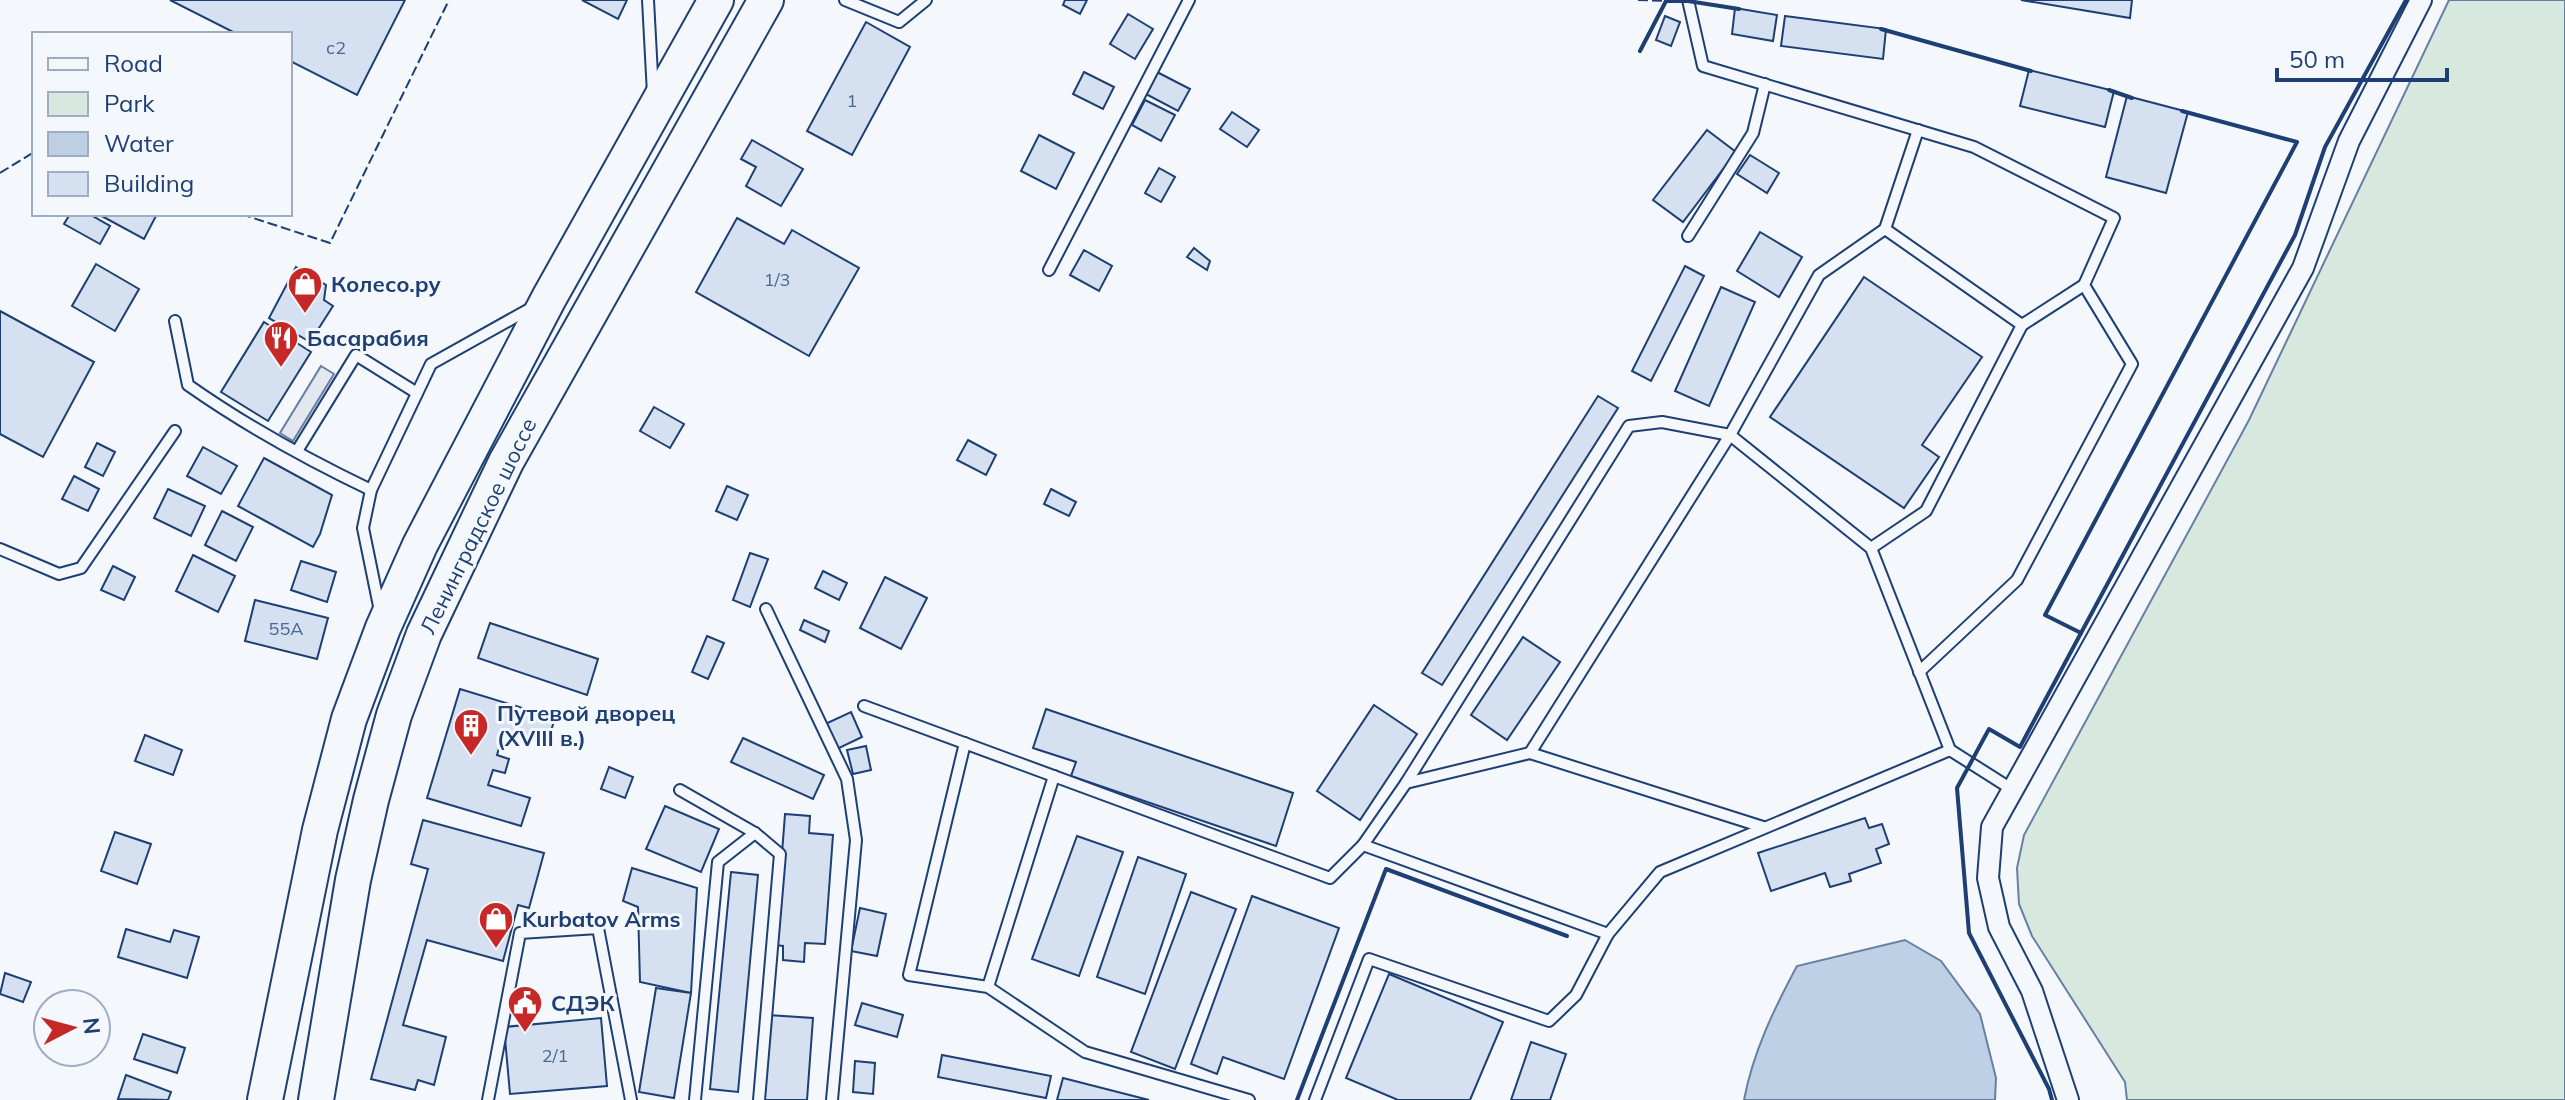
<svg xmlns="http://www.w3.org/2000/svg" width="2565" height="1100" viewBox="0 0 2565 1100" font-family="Mulish,sans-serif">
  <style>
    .green { fill: #d7e8df; stroke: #687fa3; stroke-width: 2 }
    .parking { fill: #e3e8f0; stroke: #687fa3; stroke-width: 2 }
    .water { fill: #bed0e5; stroke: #687fa3; stroke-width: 2 }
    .building { fill: #d5e0f0; stroke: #1d3f73; stroke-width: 2 }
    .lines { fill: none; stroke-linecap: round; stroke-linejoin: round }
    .service-casing { stroke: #1d3f73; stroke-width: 14 }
    .minor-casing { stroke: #1d3f73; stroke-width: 24 }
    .trunk-casing { stroke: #1d3f73; stroke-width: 38 }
    .service { stroke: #f4f7fb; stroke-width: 10 }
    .minor { stroke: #f4f7fb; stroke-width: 20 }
    .trunk { stroke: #f4f7fb; stroke-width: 34 }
    .fence { stroke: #1d3f73; stroke-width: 2; stroke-dasharray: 10 4; stroke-linecap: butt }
    .wall { stroke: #1d3f73; stroke-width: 4 }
    .labels { text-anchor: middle; stroke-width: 6; stroke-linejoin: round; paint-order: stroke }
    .number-label { font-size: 18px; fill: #4b6792 }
    .poi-label { font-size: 22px; font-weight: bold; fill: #1d3f73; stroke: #f4f7fb; text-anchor: start }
    .street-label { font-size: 22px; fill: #1d3f73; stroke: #f4f7fb }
  </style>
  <rect width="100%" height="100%" fill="#f4f7fb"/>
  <polygon class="green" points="2449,0 2565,0 2565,1100 2127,1100 2125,1082 2032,936 2019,904 2017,868 2024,835 2249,420"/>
  <polygon class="parking" points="321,366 334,374 293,441 280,433"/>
  <path class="water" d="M1905,940L1941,961L1980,1014L1996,1078L1995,1100H1744C1753,1052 1774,1009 1797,966Z"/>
  <g class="building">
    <polygon points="170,0 405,0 357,95 290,61 290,34 237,34"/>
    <polygon points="582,0 627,0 618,19"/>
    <polygon points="1065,0 1087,0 1080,14 1063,5"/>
    <polygon points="2021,0 2132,0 2130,18"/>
    <polygon points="1735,8 1777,15 1773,41 1732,34"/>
    <polygon points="1128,14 1153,29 1135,59 1110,44"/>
    <polygon points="1665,16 1680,22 1671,46 1656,40"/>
    <polygon points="1785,16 1886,29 1883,59 1781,46"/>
    <polygon points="866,22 910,47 852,155 807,131"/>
    <polygon points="2029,70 2114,91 2105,127 2020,106"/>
    <polygon points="1155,71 1190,89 1178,111 1144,93"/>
    <polygon points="1084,72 1114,87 1103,109 1073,94"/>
    <polygon points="2127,96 2188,112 2166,193 2106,177"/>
    <polygon points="1145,100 1175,115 1161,141 1132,125"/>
    <polygon points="1232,112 1259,130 1247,147 1220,129"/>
    <polygon points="1707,130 1736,152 1683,222 1653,200"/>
    <polygon points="1039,135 1074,153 1056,189 1021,171"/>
    <polygon points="752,140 803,169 781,206 746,186 756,167 741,159"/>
    <polygon points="1750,155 1779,173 1767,193 1737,174"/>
    <polygon points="1159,168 1175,177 1161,202 1145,193"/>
    <polygon points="70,214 89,214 110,226 100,244 64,224"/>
    <polygon points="98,214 157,214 144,239"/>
    <polygon points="737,218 784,244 792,230 859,268 809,356 696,292"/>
    <polygon points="1760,232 1802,257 1779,297 1737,271"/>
    <polygon points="1194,248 1210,261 1207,270 1187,257"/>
    <polygon points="1084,250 1112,266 1099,291 1070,275"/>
    <polygon points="96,264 139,289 115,331 72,306"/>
    <polygon points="1685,266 1704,276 1651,381 1632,371"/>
    <polygon points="296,267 326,285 324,300 333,306 310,342 269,318"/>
    <polygon points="1864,277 1982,357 1922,445 1939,457 1904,508 1770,417"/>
    <polygon points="1721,287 1755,302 1709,406 1675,391"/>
    <polygon points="0,311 94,362 43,457 0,434"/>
    <polygon points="264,322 311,352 268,421 221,392"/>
    <polygon points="1598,396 1618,408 1442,685 1422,673"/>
    <polygon points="654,407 684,424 670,448 640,431"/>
    <polygon points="968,440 996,455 986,475 957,460"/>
    <polygon points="97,443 115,452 103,476 85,467"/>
    <polygon points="203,447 237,466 221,494 187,476"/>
    <polygon points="264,458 332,495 320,534 313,547 238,506"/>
    <polygon points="74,476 99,489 88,511 62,499"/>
    <polygon points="727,486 748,495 737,520 716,511"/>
    <polygon points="168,489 205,506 191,536 154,518"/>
    <polygon points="1051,489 1076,502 1069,516 1044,504"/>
    <polygon points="222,511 253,527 236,561 205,545"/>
    <polygon points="750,553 768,559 750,607 733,600"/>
    <polygon points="193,555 235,576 218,612 176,591"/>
    <polygon points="301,561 336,572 327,602 291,590"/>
    <polygon points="113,566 135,577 124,600 101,590"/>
    <polygon points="823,571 847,583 839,600 815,588"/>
    <polygon points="885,577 927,598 901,649 860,628"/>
    <polygon points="255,600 328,618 317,659 245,641"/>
    <polygon points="804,620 829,631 825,642 800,630"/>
    <polygon points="490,623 598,659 587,695 478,658"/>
    <polygon points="707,636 724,643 708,679 692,672"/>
    <polygon points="1523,637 1560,662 1507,740 1471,715"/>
    <polygon points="460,689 555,718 547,744 504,731 497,755 509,759 505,773 493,770 488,785 530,798 521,826 427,798"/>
    <polygon points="1374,705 1417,734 1360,820 1317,791"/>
    <polygon points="1046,709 1293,793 1276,846 1071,776 1076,762 1033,748"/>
    <polygon points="851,712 862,737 835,750 823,725"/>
    <polygon points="145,735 182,750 173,775 135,761"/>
    <polygon points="743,738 824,775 813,799 731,762"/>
    <polygon points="866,746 871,770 853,774 847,750"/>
    <polygon points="609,767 633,777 625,798 601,789"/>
    <polygon points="665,806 719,829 701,872 646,849"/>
    <polygon points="785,814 810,816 809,833 833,835 825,944 805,943 804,962 783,960 783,946 775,945"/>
    <polygon points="1865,818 1869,828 1882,824 1889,844 1876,849 1881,863 1849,874 1851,881 1830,887 1825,873 1771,891 1758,853"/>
    <polygon points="423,820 544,853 529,908 518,905 503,961 427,940 403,1025 446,1037 434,1085 418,1080 415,1090 371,1079 428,869 411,864"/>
    <polygon points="115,832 151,844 137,884 101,871"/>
    <polygon points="1077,836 1123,852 1079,976 1032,959"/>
    <polygon points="1138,857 1186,874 1145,994 1097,977"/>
    <polygon points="632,868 697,888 691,993 640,982 638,907 623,901"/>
    <polygon points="731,872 758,875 738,1092 710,1089"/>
    <polygon points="1191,892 1236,909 1175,1069 1131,1052"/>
    <polygon points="1252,896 1339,928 1284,1079 1223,1057 1217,1074 1191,1064"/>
    <polygon points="860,908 886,914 877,956 851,951"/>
    <polygon points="126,929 170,942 174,930 199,937 187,978 118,957"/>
    <polygon points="5,973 31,982 23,1002 0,994"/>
    <polygon points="1389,974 1503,1022 1470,1100 1398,1100 1346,1078"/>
    <polygon points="656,988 691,993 674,1098 639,1092"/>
    <polygon points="862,1003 903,1015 897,1037 855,1025"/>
    <polygon points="768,1015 813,1018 807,1100 762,1100"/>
    <polygon points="601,1018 607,1086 510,1094 504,1027"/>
    <polygon points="143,1034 185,1048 177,1073 134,1059"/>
    <polygon points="1531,1042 1566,1054 1550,1100 1511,1100"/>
    <polygon points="942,1055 1051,1076 1046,1098 938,1077"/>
    <polygon points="855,1061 875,1063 873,1094 853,1092"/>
    <polygon points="126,1075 171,1092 168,1100 118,1099"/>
    <polygon points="1063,1078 1149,1100 1057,1100"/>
  </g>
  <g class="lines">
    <defs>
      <g id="service">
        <polyline points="648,0 653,94"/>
        <polyline points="845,0 899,22 926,0"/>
        <polyline points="1688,0 1703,66 1974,147 2114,218 2084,285 2132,364 2017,580 1919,672"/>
        <polyline points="1688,236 1753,133 1765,84"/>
        <polyline points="1049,270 1189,0"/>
        <path d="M175,321L188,385C245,425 308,460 371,490"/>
        <polyline points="2022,325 2084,285"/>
        <polyline points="297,451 356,355 417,393"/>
        <polyline points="1871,548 1926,511 2022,325 1885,229"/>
        <polyline points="0,549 59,574 81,568 175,431"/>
        <polyline points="766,609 847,779 856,840 832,1100"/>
        <polyline points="380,611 363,528 371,490 431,364 533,307"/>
        <polyline points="864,706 1330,878 1363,845 1406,783 1629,426 1662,422 1730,435 1871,548 1950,750"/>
        <polyline points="965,743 909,975 988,987 1085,1052 1249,1100"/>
        <polyline points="1530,753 1730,435 1819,275 1885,229 1918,130"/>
        <polyline points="1406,783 1530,753 1763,827"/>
        <polyline points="680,790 755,833 780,854 759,1100"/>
        <polyline points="1363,845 1608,934"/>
        <polyline points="988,987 1054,776"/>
        <polyline points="488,1100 520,933 598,928 631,1100"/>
        <polyline points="695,1100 718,862 755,833"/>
        <polyline points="1315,1100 1369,959 1549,1021 1576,995 1608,934 1660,872 1950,750 2013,790"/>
      </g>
      <polyline id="minor" points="2068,1100 2032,991 1999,927 1988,878 1992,827 2303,268 2349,141 2421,0"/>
      <g id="trunk">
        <polyline points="265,1100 320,830 349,719 383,628 420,545 549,298 716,0"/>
        <polyline points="316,1100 353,880 371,800 394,715 424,634 506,462 766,0"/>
      </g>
    </defs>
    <use href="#service" class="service-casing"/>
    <use href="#minor" class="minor-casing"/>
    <use href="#trunk" class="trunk-casing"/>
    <use href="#service" class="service"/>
    <use href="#minor" class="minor"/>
    <use href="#trunk" class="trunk"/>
    <g class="fence">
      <polyline points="1638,0 1666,1"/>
      <polyline points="0,173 34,152"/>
      <polyline points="241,214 330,243 449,0"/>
    </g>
    <g class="wall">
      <polyline points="1881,29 2031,71"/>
      <polyline points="1640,51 1666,1 1688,1 1739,9"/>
      <polyline points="2109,90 2132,98"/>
      <polyline points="2081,633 2295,235 2325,147 2406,0"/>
      <polyline points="1297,1100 1386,869 1567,936"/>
      <polyline points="2052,1100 2049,1089 1969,933 1957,788 1989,729 2020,747 2081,633 2045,615 2297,142 2182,111"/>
    </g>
  </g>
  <defs>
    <symbol id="shop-pin" viewBox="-11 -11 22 30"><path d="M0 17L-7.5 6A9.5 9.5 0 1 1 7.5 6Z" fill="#c62828" stroke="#f4f7fb"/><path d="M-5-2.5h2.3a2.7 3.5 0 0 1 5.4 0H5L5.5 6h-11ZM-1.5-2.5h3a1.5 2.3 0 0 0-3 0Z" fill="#fff"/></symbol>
    <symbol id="restaurant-pin" viewBox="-11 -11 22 30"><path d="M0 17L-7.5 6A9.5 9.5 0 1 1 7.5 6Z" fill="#c62828" stroke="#f4f7fb"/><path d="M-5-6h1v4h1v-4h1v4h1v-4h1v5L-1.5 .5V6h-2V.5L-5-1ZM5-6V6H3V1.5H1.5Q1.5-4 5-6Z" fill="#fff"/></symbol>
    <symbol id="building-pin" viewBox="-11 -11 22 30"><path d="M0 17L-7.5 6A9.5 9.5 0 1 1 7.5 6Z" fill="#c62828" stroke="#f4f7fb"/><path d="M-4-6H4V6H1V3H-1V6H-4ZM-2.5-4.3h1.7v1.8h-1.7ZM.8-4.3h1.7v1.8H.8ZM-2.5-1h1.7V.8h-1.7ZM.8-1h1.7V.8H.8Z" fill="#fff"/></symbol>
    <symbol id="civic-pin" viewBox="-11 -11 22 30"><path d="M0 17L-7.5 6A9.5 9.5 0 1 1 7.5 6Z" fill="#c62828" stroke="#f4f7fb"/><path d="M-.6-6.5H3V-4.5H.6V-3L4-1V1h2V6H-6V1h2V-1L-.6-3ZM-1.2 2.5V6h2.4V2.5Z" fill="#fff"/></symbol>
  </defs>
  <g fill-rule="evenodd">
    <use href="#shop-pin" x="285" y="264" width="40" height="54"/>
    <use href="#restaurant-pin" x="261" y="318" width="40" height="54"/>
    <use href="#building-pin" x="451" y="706" width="40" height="54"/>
    <use href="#shop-pin" x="476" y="899" width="40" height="54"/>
    <use href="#civic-pin" x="505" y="983" width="40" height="54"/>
  </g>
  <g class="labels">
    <g class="number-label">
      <text x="336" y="54">с2</text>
      <text x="852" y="107">1</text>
      <text x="777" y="286">1/3</text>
      <text x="286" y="635">55А</text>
      <text x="555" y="1062">2/1</text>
    </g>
    <g class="poi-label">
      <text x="331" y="292">Колесо.ру</text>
      <text x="307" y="346">Басарабия</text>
      <text x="497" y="721">Путевой дворец<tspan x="497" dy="25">(XVIII в.)</tspan></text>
      <text x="522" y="927">Kurbatov Arms</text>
      <text x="551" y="1011">СДЭК</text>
    </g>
    <g class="street-label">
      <text transform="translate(478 526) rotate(-64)" y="8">Ленинградское шоссе</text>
    </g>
  </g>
  <rect x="32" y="32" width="260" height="184" fill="#f4f7fb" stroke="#9eadc5" stroke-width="2"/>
  <rect x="48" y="58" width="40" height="12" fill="#f4f7fb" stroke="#9eadc5" stroke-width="2"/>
  <text x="104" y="72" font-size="24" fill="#1d3f73">Road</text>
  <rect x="48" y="92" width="40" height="24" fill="#d7e8df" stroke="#9eadc5" stroke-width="2"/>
  <text x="104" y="112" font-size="24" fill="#1d3f73">Park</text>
  <rect x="48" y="132" width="40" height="24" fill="#bed0e5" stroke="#9eadc5" stroke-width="2"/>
  <text x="104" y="152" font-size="24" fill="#1d3f73">Water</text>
  <rect x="48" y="172" width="40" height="24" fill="#d5e0f0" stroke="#9eadc5" stroke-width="2"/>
  <text x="104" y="192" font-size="24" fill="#1d3f73">Building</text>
  <g transform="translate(72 1028) rotate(84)"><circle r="38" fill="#f4f7fb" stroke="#9eadc5" stroke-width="2"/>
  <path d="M0-6L14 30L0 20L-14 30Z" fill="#c62828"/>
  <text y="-12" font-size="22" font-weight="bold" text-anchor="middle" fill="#1d3f73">N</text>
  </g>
  <path d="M2277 68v12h170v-12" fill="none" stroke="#1d3f73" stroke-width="4"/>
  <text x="2289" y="68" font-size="24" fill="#1d3f73" stroke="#f4f7fb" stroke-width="6" paint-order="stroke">50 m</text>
</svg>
